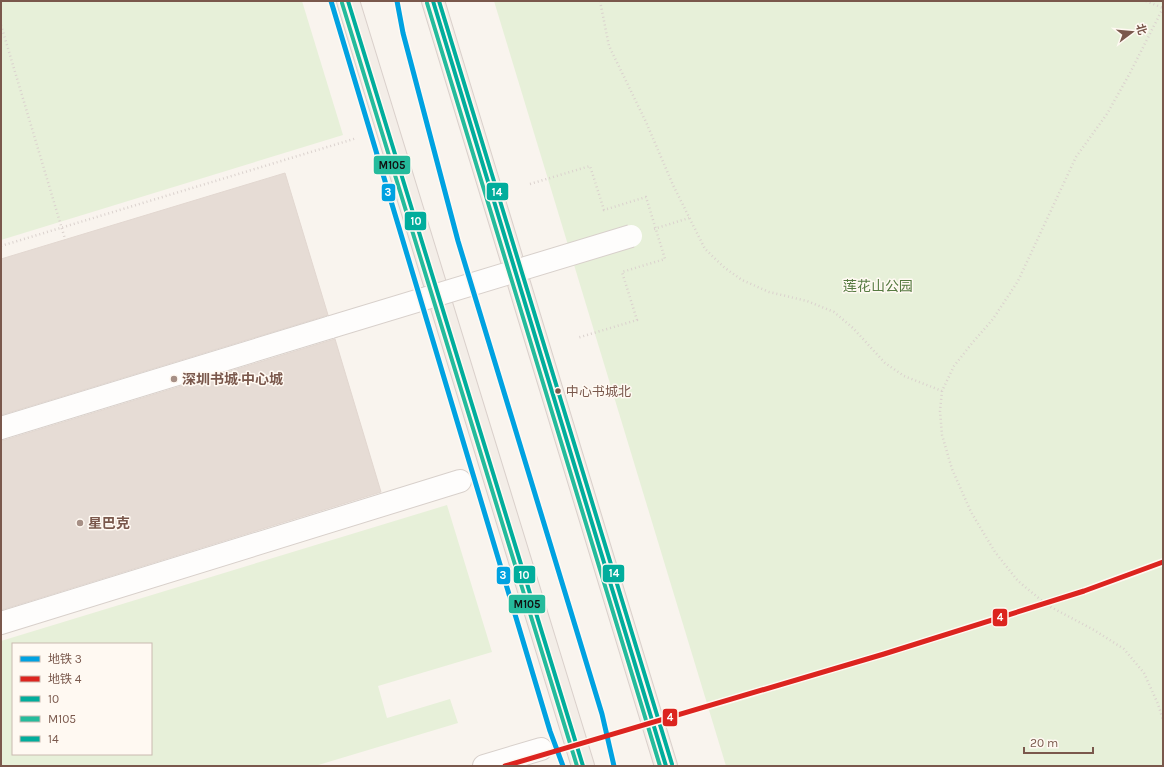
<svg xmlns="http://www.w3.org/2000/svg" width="1164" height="767" viewBox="0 0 1164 767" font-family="Karla,'Noto Sans SC',sans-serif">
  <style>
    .green { fill: #e7f0d9; fill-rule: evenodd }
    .building { fill: #e6dcd5; stroke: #e2d7d0 }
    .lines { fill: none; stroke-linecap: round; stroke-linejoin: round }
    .minor-casing { stroke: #d8d0cb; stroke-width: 24 }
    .major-casing { stroke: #dad0cb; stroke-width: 24 }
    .path { stroke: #dbd2ce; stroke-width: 2.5; stroke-dasharray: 1 3; stroke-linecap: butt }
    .minor { stroke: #fefdfc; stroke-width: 22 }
    .major { stroke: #f3ede7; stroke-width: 22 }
    .minor-bridge-casing { stroke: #d8d0cb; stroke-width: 24; stroke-linecap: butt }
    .minor-bridge { stroke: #fefdfc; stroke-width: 22 }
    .bus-1-casing { stroke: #fff9f2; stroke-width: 7 }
    .bus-2-casing { stroke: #fff9f2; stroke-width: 7 }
    .bus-3-casing { stroke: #fff9f2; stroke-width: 7 }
    .bus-1 { stroke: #01ad9c; stroke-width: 4 }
    .bus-2 { stroke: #25bb9c; stroke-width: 4 }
    .bus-3 { stroke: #01ad9c; stroke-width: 4 }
    .metro-1-casing { stroke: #fff9f2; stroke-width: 8 }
    .metro-2-casing { stroke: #fff9f2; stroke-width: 8 }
    .metro-1 { stroke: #00a2e1; stroke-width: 5 }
    .metro-2 { stroke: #dc241f; stroke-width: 5 }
    .poi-dot { fill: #a68f85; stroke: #fff9f2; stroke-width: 1.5 }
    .bus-dot { fill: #7a584c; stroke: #fff9f2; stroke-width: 1.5 }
    .labels { text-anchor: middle; stroke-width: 3; stroke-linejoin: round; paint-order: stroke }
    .bus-label { font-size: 13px; fill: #7a584c; stroke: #fff9f2; text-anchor: start }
    .park-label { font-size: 14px; fill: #567a41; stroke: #fff9f2 }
    .poi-label { font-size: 14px; font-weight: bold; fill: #7a584c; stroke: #fff9f2; text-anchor: start }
    .line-badge { stroke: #fff9f2; stroke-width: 1.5 }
    .badge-label { font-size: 11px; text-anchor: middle; font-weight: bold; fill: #fff }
    .pale-badge-label { font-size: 11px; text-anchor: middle; font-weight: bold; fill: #111 }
  </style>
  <rect width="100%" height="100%" fill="#f9f4ee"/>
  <g class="green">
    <polygon points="1,1 302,1 343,135 1,240"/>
    <polygon points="494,1 1163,1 1163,766 726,766"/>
    <path d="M447,505L492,652L378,686L387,718L450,699L458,723L315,766H1V641ZM13,644H151V754H13Z"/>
  </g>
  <g class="building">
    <polygon points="285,173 328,315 1,415 1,259"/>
    <polygon points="335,339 381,492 1,610 1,440 5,440"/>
  </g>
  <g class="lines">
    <defs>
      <g id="minor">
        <polyline points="1,428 331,327"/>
        <polyline points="1,623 460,481"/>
        <polyline points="484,766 541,749"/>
      </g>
      <g id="major">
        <polyline points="348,1 583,766"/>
        <polyline points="433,1 666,766"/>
      </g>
    </defs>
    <use href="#minor" class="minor-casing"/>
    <use href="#major" class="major-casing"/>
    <g class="path">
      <polyline points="600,1 609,46 646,122 673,185 705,249 725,268 742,280 769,292 807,301 834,312 853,328 885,363 904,376 942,391"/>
      <polyline points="1146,1 1163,8"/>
      <polyline points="1163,8 1130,73 1107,114 1076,157 1018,281 993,319 973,342 954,366 942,391 940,411 942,435 952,469 971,512 995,552 1018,581 1047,605 1094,630 1124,649 1144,673 1158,704 1163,720"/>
      <polyline points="1,25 65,239"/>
      <polyline points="530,184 590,166 604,210 646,197 665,259 622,272 637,320 577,338"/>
      <polyline points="654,229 689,218"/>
      <polyline points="1,246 357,138"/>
      <polyline points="1163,766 1163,764"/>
    </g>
    <use href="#minor" class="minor"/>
    <use href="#major" class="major"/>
    <defs>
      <polyline id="minor-bridge" points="331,327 631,236"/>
    </defs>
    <use href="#minor-bridge" class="minor-bridge-casing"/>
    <use href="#minor-bridge" class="minor-bridge"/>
    <defs>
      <g id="bus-1">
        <polyline points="348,1 583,766"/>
        <polyline points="433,1 666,766"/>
      </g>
      <g id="bus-2">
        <polyline points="342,3 577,766"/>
        <polyline points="427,3 660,766"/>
      </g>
      <polyline id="bus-3" points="439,1 672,764"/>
    </defs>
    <use href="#bus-1" class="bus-1-casing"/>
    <use href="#bus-2" class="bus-2-casing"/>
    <use href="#bus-3" class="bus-3-casing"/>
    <use href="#bus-1" class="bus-1"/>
    <use href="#bus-2" class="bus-2"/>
    <use href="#bus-3" class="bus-3"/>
    <defs>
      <g id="metro-1">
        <polyline points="331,1 550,731 563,766"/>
        <polyline points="397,1 403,33 458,241 602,714 614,766"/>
      </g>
      <polyline id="metro-2" points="505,766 884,654 1084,591 1163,562"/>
    </defs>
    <use href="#metro-1" class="metro-1-casing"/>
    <use href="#metro-2" class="metro-2-casing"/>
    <use href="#metro-1" class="metro-1"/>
    <use href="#metro-2" class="metro-2"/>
  </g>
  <g class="poi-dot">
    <circle cx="174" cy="379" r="4"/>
    <circle cx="80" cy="523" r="4"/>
  </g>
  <circle class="bus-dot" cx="558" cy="391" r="3.5"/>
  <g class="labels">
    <g class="bus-label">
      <text x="566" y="396">中心书城北</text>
    </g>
    <g class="park-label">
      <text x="878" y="291">莲花山公园</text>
    </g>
    <g class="poi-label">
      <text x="182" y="384">深圳书城·中心城</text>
      <text x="88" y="528">星巴克</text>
    </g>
  </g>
  <g class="line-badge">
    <rect x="373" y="155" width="38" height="20" rx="4" fill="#25bb9c"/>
    <rect x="486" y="182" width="23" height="19" rx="4" fill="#01ad9c"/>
    <rect x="381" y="183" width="15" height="19" rx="4" fill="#00a2e1"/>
    <rect x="404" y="211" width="23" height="20" rx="4" fill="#01ad9c"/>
    <rect x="602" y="564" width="23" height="19" rx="4" fill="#01ad9c"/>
    <rect x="513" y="565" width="23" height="19" rx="4" fill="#01ad9c"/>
    <rect x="496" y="566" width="15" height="19" rx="4" fill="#00a2e1"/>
    <rect x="508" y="594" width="38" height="20" rx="4" fill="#25bb9c"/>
    <rect x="992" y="608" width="16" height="19" rx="4" fill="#dc241f"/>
    <rect x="662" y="708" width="16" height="19" rx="4" fill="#dc241f"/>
  </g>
  <g class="badge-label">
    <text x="497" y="196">14</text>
    <text x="388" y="196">3</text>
    <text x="416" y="225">10</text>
    <text x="614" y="577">14</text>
    <text x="524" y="579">10</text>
    <text x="503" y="579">3</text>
    <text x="1000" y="621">4</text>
    <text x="670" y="721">4</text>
  </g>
  <g class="pale-badge-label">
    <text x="392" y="169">M105</text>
    <text x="527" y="608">M105</text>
  </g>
  <rect width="1164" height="767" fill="none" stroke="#7a584c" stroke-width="4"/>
  <rect x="12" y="643" width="140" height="112" fill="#fff9f2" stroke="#cab9b0"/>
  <rect x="20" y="656" width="20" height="6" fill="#00a2e1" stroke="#cab9b0"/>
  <text x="48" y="663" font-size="12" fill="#7a584c">地铁 3</text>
  <rect x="20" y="676" width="20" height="6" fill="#dc241f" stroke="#cab9b0"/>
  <text x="48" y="683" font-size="12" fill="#7a584c">地铁 4</text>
  <rect x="20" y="696" width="20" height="6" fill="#01ad9c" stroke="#cab9b0"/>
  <text x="48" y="703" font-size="12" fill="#7a584c">10</text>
  <rect x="20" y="716" width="20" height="6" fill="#25bb9c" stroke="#cab9b0"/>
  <text x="48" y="723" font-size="12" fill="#7a584c">M105</text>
  <rect x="20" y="736" width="20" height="6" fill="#01ad9c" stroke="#cab9b0"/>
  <text x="48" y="743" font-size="12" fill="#7a584c">14</text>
  <g transform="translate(1132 32) rotate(74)" stroke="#fff9f2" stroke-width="3" paint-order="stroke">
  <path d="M0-3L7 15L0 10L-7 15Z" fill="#7a584c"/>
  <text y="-6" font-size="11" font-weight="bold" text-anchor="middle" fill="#7a584c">北</text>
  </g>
  <path d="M1024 747v6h69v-6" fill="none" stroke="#7a584c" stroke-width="2"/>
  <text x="1030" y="747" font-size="12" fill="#7a584c" stroke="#fff9f2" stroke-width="3" paint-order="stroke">20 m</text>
</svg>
